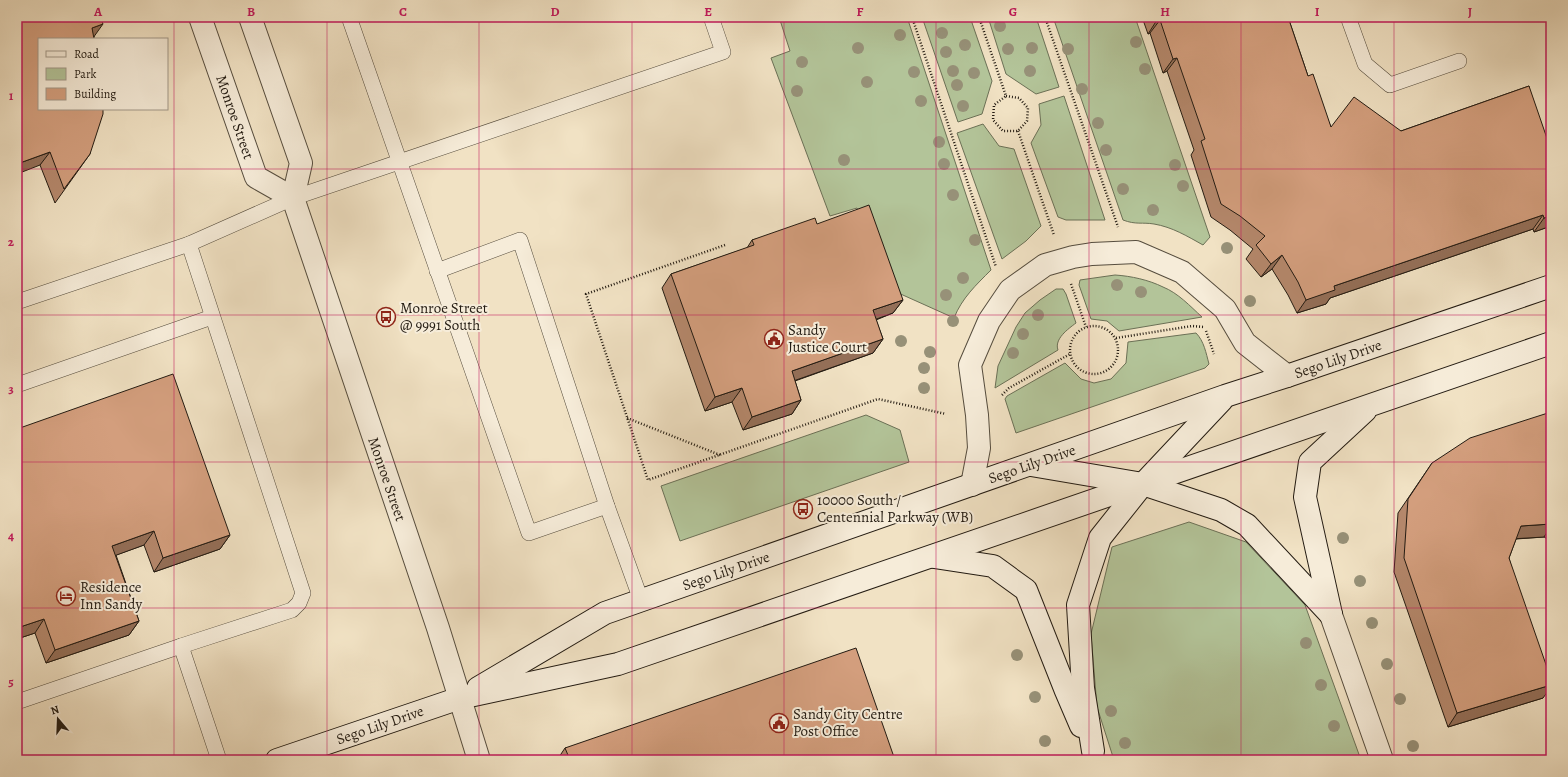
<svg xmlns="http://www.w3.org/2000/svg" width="1568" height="777" viewBox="0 0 1568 777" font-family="Alegreya,serif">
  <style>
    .green { fill: #b3c499; stroke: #6b7056 }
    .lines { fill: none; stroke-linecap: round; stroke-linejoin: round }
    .service-casing { stroke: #564d3e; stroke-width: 16 }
    .minor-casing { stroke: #564d3e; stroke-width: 24 }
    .tertiary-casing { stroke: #564d3e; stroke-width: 24 }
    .secondary-casing { stroke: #231b12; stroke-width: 24 }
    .path { stroke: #231b12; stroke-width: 2.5; stroke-dasharray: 1 2; stroke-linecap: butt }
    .service { stroke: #f6ecd9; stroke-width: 15 }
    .minor { stroke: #f6ecd9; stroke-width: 22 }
    .tertiary { stroke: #f6ecd9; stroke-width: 22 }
    .secondary { stroke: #f6ecd9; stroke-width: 22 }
    .tree { fill: #979178 }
    .wall { fill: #b5886c; stroke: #231b12 }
    .shaded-wall { fill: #946f58; stroke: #231b12 }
    .building { fill: #d39e7d; stroke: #231b12 }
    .grid { fill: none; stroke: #c2185b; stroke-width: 1; stroke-opacity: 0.55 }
    .labels { text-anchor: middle; stroke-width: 4; stroke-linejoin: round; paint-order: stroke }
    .street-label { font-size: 15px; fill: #231b12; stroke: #f6ecd9 }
    .poi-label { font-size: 15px; fill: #231b12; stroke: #f6ecd9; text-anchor: start }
    .neatline { fill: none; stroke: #c2185b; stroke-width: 1.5 }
    .grid-label { font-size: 13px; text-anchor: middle; font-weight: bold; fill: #c2185b }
  </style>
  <rect width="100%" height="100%" fill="#f1e2c4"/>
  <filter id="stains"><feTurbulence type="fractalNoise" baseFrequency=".005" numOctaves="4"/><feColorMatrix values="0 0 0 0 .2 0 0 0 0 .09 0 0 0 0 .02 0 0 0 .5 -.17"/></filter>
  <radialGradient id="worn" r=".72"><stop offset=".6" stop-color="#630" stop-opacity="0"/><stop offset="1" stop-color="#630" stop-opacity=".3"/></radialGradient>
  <g class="green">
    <path d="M779,17H907L991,270C976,285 962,298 954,318L885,287L857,208L830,216L771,58L790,51Z"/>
    <polygon points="922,17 970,17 992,81 982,114 958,122"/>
    <polygon points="988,17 1036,17 1059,87 1036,94 1006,74"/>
    <path d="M1053,17H1135L1210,237L1203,245C1187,236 1172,227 1154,224C1142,222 1136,225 1123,220Z"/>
    <polygon points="1064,96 1105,220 1066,220 1058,217 1031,143 1041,125 1039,104"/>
    <polygon points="983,124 999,146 1014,149 1041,226 1026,241 1002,259 957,133"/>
    <path d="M1115,275C1131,276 1149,280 1163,287C1178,293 1190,306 1202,317L1119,331L1107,321L1091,319L1079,285L1080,280Z"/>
    <path d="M1056,289H1063L1066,294L1076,323C1068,329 1054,339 1058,350L995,388L998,366L1016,327L1025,313L1040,300Z"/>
    <path d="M1196,333C1204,341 1206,353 1209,364L1205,368L1016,433L1005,399L1007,396L1065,363L1081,379L1094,383L1111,379L1126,363L1128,342Z"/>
    <polygon points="866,415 900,430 909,462 680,541 661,486"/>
    <polygon points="1189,522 1246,542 1305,605 1361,760 1114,760 1097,707 1091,634 1112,547"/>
  </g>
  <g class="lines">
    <defs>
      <g id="service">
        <polyline points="349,17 529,533 607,506 641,600"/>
        <polyline points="1348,17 1365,64 1390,85 1459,61"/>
        <polyline points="437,271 520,240 607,506"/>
        <polyline points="17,302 189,244 293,198 723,52 711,17"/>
        <polyline points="17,385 212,317"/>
        <polyline points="181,646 292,610 299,603 303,593 189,244"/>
        <polyline points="17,702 181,646 219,760"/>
      </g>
      <g id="minor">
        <polyline points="972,485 979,448 977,415 970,365 989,321 1010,290 1045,265 1073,257 1092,254 1136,252 1182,272 1225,309 1245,343 1287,376"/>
        <polyline points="1331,615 1382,760"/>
      </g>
      <g id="tertiary">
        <polyline points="200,17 256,177 293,198"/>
        <polyline points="250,17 301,163 293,198 438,628 479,760"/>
      </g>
      <g id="secondary">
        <polyline points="1031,465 1143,484 1221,510 1247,525 1331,615"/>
        <polyline points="934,557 993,566 1026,590 1066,691 1081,726"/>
        <polyline points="1331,614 1305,497 1310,462 1365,411"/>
        <polyline points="478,688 605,613 1225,396 1287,376 1551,286"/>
        <polyline points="1093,751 1083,688 1078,605 1100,538 1143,484 1222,400"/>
        <polyline points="277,760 460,698 618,664 1551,343"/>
      </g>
    </defs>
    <use href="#service" class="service-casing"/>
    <use href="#minor" class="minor-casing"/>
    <use href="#tertiary" class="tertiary-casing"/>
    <use href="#secondary" class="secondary-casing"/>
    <g class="path">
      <polyline points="912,17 996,267"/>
      <polyline points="979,17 1006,96"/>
      <polyline points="1045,17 1118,227"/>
      <polygon points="1006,96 1019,98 1028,108 1027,121 1018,131 1003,131 993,120 994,105"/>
      <polyline points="1018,131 1054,235"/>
      <polyline points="725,245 586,294 648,480 878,399 946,414"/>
      <polyline points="1071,284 1086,327"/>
      <circle cx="1094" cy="350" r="24"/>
      <polyline points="1206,331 1214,354"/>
      <polyline points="1116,338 1192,326 1204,327"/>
      <polyline points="1002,395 1009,388 1070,354"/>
      <polyline points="627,418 720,455"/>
    </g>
    <use href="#service" class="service"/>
    <use href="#minor" class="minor"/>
    <use href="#tertiary" class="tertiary"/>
    <use href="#secondary" class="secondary"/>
  </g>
  <g class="tree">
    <circle cx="1000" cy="26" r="6"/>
    <circle cx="942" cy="33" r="6"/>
    <circle cx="900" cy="35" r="6"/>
    <circle cx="1136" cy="42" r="6"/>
    <circle cx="965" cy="45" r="6"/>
    <circle cx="858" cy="48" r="6"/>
    <circle cx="1032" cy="48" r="6"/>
    <circle cx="1008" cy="49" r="6"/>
    <circle cx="1068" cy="49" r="6"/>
    <circle cx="946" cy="52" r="6"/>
    <circle cx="802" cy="62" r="6"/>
    <circle cx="1145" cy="69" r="6"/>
    <circle cx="953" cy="71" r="6"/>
    <circle cx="1030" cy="71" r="6"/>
    <circle cx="914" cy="72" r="6"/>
    <circle cx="974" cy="73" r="6"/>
    <circle cx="867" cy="82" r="6"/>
    <circle cx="957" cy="85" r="6"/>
    <circle cx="1082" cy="89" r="6"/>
    <circle cx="797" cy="91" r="6"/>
    <circle cx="921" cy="101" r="6"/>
    <circle cx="963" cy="106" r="6"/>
    <circle cx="1098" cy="123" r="6"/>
    <circle cx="939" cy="142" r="6"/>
    <circle cx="1106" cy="150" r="6"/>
    <circle cx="844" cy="160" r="6"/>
    <circle cx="944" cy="164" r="6"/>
    <circle cx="1175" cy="165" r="6"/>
    <circle cx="1183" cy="186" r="6"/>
    <circle cx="1123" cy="189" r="6"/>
    <circle cx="953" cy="195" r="6"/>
    <circle cx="1153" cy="210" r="6"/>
    <circle cx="975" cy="240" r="6"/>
    <circle cx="1227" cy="248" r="6"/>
    <circle cx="963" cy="278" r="6"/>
    <circle cx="1117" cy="285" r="6"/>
    <circle cx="1141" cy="292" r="6"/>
    <circle cx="946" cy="295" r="6"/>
    <circle cx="1250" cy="301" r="6"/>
    <circle cx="1038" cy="315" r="6"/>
    <circle cx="953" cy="321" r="6"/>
    <circle cx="1023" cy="334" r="6"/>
    <circle cx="901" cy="341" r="6"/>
    <circle cx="930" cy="352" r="6"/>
    <circle cx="1013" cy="353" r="6"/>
    <circle cx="924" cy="368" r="6"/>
    <circle cx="924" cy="388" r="6"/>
    <circle cx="1343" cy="538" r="6"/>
    <circle cx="1360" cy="581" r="6"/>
    <circle cx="1372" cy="623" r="6"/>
    <circle cx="1306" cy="643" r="6"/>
    <circle cx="1017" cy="655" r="6"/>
    <circle cx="1387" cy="664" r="6"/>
    <circle cx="1321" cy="685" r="6"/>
    <circle cx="1035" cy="697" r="6"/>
    <circle cx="1400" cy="699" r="6"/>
    <circle cx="1111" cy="711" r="6"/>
    <circle cx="1334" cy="726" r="6"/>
    <circle cx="1045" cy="741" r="6"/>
    <circle cx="1125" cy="743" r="6"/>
    <circle cx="1413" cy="746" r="6"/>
  </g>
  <g class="wall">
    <polygon points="1142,17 1288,17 1308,76 1331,127 1401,131 1529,86 1551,226 1534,232 1533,229 1330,298 1326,304 1297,313 1288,295 1272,269 1261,277 1246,259 1253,249 1230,230 1211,217 1191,155 1194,150 1167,71 1163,73 1150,33 1148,34"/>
    <polygon points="94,36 90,154 55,203 40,165"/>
    <polygon points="817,224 903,300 893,313 876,320 883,339 873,353 795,381 801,400 792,414 743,430 732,402 705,411 662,288 671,274 747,248 752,240"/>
    <polygon points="1551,412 1551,541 1544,537 1516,539 1509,558 1543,698 1448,727 1394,572 1398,513 1432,463"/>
    <polygon points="17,429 230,535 220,549 154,572 144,545 116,555 139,621 129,635 46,663 35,633 17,639"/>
    <polygon points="565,748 895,760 557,760"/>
  </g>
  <g class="shaded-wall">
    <polygon points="1157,20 1160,20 1150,33 1148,34"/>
    <polygon points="103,24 93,38 92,28"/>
    <polygon points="1177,58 1167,71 1163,73 1173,59"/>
    <polygon points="50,152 40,165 17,174 17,164"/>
    <polygon points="1543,215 1533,229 1330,298 1326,304 1297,313 1306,300 1334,286"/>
    <polygon points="1551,216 1551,226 1534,232 1544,218"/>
    <polygon points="1282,255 1272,269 1261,277 1271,264"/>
    <polygon points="903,300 893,313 863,324 873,310"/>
    <polygon points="883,339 873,353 782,385 792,371"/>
    <polygon points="742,388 732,402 705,411 715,397"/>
    <polygon points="801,400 792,414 743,430 752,417"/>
    <polygon points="1551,524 1551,526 1544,537 1511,539 1521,526"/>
    <polygon points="154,531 144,545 103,560 112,546"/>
    <polygon points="230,535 220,549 154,572 163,558"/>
    <polygon points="44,619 35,633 17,639 17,628"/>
    <polygon points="139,621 129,635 46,663 55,650"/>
    <polygon points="1551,685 1551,687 1543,698 1448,727 1457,713"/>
  </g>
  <g class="building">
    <polygon points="17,17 100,17 103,24 92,28 94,39 39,39 39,109 103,109 103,114 90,154 64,189 50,152 17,164"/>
    <polygon points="1156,17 1288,17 1308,76 1313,74 1331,127 1354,97 1401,131 1529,86 1551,150 1551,216 1544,218 1543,215 1334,286 1335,290 1306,300 1298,282 1282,255 1271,264 1256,245 1265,236 1240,216 1221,204 1201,141 1205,139 1177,58 1173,59 1160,20 1157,20"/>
    <polygon points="869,205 903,300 873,310 883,339 792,371 801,400 752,417 742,388 715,397 671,274 754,245 752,240 815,218 817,224"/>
    <polygon points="173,374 230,535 163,558 154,531 112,546 139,621 55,650 44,619 17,628 17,429"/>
    <polygon points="1551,412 1551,524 1521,526 1509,558 1551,679 1551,685 1457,713 1404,558 1408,499 1432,463 1470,438"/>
    <polygon points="856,648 895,760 570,760 565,748"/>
  </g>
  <path class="grid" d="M174,17V760M327,17V760M479,17V760M632,17V760M784,17V760M936,17V760M1089,17V760M1241,17V760M1394,17V760M17,169H1551M17,315H1551M17,462H1551M17,608H1551"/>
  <defs>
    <symbol id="bus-ring" viewBox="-11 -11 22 22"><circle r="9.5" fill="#f6ecd9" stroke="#8f2418" stroke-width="1.5"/><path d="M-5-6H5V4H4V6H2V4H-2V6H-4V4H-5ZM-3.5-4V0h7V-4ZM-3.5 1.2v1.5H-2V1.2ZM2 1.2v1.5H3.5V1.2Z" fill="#8f2418"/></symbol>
    <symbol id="civic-ring" viewBox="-11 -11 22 22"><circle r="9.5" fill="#f6ecd9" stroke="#8f2418" stroke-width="1.5"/><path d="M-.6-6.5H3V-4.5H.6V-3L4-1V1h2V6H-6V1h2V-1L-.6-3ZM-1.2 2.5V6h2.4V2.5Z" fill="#8f2418"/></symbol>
    <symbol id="hotel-ring" viewBox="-11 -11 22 22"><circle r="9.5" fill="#f6ecd9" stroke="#8f2418" stroke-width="1.5"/><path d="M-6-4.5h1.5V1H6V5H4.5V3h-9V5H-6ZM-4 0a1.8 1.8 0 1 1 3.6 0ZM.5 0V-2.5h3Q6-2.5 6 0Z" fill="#8f2418"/></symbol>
  </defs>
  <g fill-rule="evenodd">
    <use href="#bus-ring" x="375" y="306" width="22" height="22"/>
    <use href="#civic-ring" x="763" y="328" width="22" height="22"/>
    <use href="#bus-ring" x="792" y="498" width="22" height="22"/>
    <use href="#hotel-ring" x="55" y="585" width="22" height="22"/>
    <use href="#civic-ring" x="768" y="712" width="22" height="22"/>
  </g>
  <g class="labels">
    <g class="street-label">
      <text transform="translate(235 117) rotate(71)" y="5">Monroe Street</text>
      <text transform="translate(1338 359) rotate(-19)" y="5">Sego Lily Drive</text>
      <text transform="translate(1032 464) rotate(-19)" y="5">Sego Lily Drive</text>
      <text transform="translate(387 479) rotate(71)" y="5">Monroe Street</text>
      <text transform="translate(726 571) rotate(-19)" y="5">Sego Lily Drive</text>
      <text transform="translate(380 725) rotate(-19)" y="5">Sego Lily Drive</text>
    </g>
    <g class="poi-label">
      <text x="400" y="313">Monroe Street<tspan x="400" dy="17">@ 9991 South</tspan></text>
      <text x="788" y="335">Sandy<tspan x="788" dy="17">Justice Court</tspan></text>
      <text x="817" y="505">10000 South /<tspan x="817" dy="17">Centennial Parkway (WB)</tspan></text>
      <text x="80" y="592">Residence<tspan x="80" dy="17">Inn Sandy</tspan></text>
      <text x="793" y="719">Sandy City Centre<tspan x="793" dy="17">Post Office</tspan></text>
    </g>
  </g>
  <rect width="1568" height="777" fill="none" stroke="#f1e2c4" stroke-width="44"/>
  <rect x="38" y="38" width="130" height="72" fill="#f6ecd9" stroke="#a29889"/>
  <rect x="46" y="51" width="20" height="6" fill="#f6ecd9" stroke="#a29889"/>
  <text x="74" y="58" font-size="12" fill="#231b12">Road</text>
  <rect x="46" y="68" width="20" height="12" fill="#b3c499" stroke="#a29889"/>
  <text x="74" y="78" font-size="12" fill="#231b12">Park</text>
  <rect x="46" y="88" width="20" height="12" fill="#d39e7d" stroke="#a29889"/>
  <text x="74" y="98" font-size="12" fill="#231b12">Building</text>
  <g transform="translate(58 719) rotate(341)" stroke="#f6ecd9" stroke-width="3" paint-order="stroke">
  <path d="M0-3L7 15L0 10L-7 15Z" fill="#231b12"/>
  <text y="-6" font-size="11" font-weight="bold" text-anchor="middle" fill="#231b12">N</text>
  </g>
  <rect x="22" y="22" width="1524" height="733" class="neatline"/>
  <g class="grid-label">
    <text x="98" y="16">A</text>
    <text x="251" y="16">B</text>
    <text x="403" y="16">C</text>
    <text x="555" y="16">D</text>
    <text x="708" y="16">E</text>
    <text x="860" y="16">F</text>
    <text x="1013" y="16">G</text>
    <text x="1165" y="16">H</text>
    <text x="1317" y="16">I</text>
    <text x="1470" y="16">J</text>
    <text x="11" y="100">1</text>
    <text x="11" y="246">2</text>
    <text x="11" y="393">3</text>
    <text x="11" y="540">4</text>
    <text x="11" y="686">5</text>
  </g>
  <rect width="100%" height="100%" filter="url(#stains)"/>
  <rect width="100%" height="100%" fill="url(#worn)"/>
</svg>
